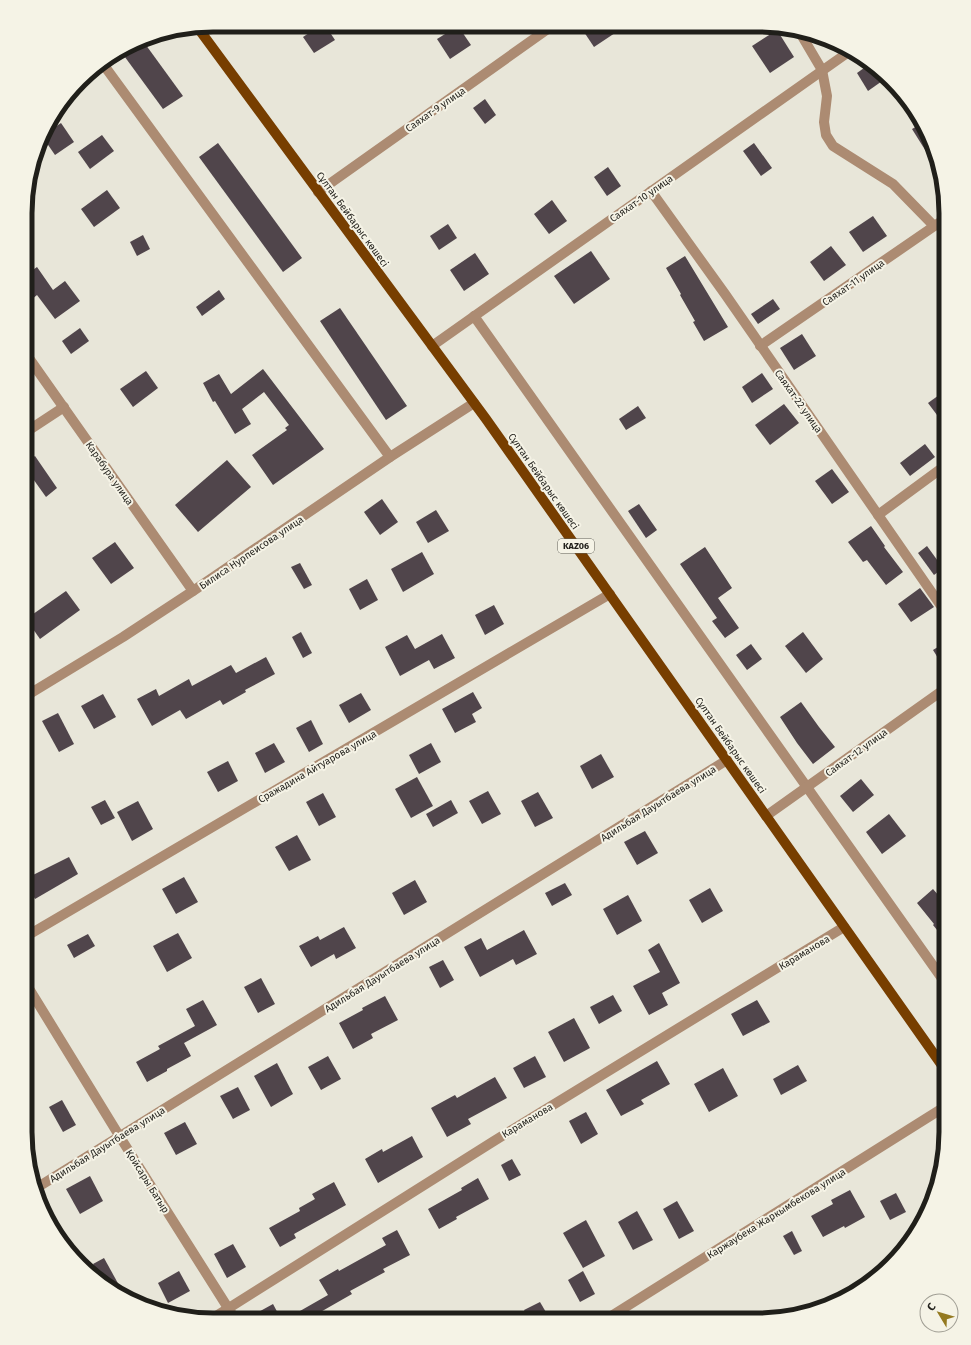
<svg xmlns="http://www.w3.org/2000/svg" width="971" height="1345" viewBox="0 0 971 1345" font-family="'Fira Sans',sans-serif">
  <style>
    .building { fill: #50454b }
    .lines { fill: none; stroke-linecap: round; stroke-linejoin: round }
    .minor { stroke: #ac8b72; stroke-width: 10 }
    .major { stroke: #773e00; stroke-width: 10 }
    .labels { text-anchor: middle; stroke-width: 4; stroke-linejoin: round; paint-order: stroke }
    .shield { fill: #f5f3e6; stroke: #605f57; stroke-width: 1 }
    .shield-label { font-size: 9px; font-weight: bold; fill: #201f1a }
    .street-label { font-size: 10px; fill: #201f1a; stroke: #f5f3e6 }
    .rim { fill: none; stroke: #201f1a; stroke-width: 5 }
  </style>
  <rect width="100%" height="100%" fill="#e8e6d9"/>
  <g class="building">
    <polygon points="321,25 325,25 335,40 314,53 303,37"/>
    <polygon points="458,26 471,45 450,59 437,39"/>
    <polygon points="580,26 610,26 615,33 594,47"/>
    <polygon points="777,30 794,57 770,73 752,46"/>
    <polygon points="143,41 183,96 163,109 122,53"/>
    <polygon points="871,63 885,79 868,91 857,73"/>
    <polygon points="485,99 496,115 485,124 473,108"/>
    <polygon points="61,123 74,142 55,155 44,139 45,134"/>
    <polygon points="921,124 927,130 934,161 932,161 912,129"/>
    <polygon points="102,135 114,151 90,169 78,152"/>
    <polygon points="218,143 302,258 283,272 199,157"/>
    <polygon points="754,143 772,168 761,176 743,151"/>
    <polygon points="608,167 621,186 607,196 594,177"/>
    <polygon points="107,190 120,208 94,227 81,209"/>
    <polygon points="552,200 567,221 549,234 534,214"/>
    <polygon points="873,216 887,236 863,252 849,232"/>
    <polygon points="448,224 457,238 439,250 430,236"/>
    <polygon points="143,235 150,249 137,256 130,242"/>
    <polygon points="831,246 846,265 824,281 810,262"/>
    <polygon points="591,251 610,279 574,304 554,276"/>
    <polygon points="475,253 489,274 464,291 450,270"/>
    <polygon points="685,256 728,327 704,341 693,322 695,321 680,295 681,294 666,268"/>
    <polygon points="37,267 53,290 65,281 80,301 55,319 37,295 31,300 26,294 26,275"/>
    <polygon points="219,290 225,299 202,316 196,307"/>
    <polygon points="773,299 780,309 758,324 751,314"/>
    <polygon points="340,308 407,406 386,420 320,321"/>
    <polygon points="80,328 89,341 71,354 62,341"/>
    <polygon points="802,334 816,356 794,370 780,348"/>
    <polygon points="263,369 324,449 273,485 252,455 287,430 285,428 289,425 264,392 242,409 251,424 235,434 215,401 213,402 203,383 219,374 231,394"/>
    <polygon points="146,371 158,388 133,407 120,389"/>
    <polygon points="762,373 773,389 752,403 742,387"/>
    <polygon points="946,390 946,427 928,403"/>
    <polygon points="784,404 799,423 770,445 755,425"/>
    <polygon points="638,406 646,418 626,430 619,419"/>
    <polygon points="925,444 935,457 910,476 900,463"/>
    <polygon points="35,456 57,488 46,497 26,469 26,462"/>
    <polygon points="227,460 251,487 198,532 175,505"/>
    <polygon points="832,469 849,492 832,504 815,481"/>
    <polygon points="382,499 398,522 380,535 364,512"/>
    <polygon points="639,504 657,530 646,538 628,511"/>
    <polygon points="436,510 449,531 428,543 416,522"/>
    <polygon points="871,526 885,546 884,547 903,572 886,585 867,560 863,562 848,542"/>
    <polygon points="115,542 134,568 111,584 92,558"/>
    <polygon points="927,546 943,568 934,575 918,553"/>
    <polygon points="705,547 732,588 718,598 739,628 725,638 712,621 717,618 680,564"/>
    <polygon points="422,552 434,574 403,592 391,569"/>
    <polygon points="300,563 312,585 304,589 291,567"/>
    <polygon points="367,579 378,600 360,610 349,589"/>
    <polygon points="920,588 934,607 911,622 898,604"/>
    <polygon points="66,591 80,610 40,639 26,619"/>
    <polygon points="494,605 504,624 485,635 475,615"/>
    <polygon points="301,632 312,653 303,658 292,637"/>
    <polygon points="803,632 823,659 806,673 785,646"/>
    <polygon points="442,634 455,658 434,669 429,660 400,676 385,647 407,635 415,649"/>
    <polygon points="946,642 946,671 933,650"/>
    <polygon points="751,644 762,659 747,670 736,655"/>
    <polygon points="266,657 275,674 245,690 246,692 223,705 220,700 186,719 180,710 152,726 137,699 156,689 159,696 189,679 192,686 231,665 236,673"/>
    <polygon points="473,692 482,708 472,714 476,722 455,733 442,709"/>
    <polygon points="361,693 371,710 349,723 339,705"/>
    <polygon points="103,694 116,717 94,729 81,706"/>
    <polygon points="801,702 819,727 835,747 813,764 797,743 780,717"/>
    <polygon points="58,713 74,744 59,752 42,721"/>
    <polygon points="311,720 323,744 309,752 296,728"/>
    <polygon points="274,743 285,762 265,773 255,753"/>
    <polygon points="431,743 441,762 419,774 409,755"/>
    <polygon points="601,754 614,777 592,789 580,766"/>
    <polygon points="228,761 238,781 218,792 207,772"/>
    <polygon points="417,777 433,806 411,818 395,789"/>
    <polygon points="861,779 874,795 853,812 840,796"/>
    <polygon points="488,791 501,814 482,824 469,801"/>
    <polygon points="538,792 553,818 535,827 521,801"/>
    <polygon points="323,793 336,817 319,826 306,802"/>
    <polygon points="105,800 115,818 101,825 91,807"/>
    <polygon points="451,800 458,813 433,827 426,814"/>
    <polygon points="138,801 153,829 132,841 117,812"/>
    <polygon points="889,814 906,836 882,854 866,832"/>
    <polygon points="645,831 658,853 637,865 624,842"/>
    <polygon points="297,835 311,860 289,871 275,847"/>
    <polygon points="69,857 78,874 35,899 25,882 25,879"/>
    <polygon points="184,877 198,902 176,914 162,889"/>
    <polygon points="415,880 427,902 404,915 392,893"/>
    <polygon points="565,883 572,895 552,906 545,893"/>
    <polygon points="710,888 723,911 702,923 689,900"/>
    <polygon points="933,889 946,904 946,941 933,925 934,924 917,903"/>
    <polygon points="628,895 642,921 617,935 603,909"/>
    <polygon points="344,927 356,948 336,959 334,954 311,967 299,946 318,936 320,940"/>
    <polygon points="524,930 537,954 516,965 513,959 480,977 464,947 481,938 487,950"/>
    <polygon points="178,933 192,958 167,972 153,946"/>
    <polygon points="88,934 95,946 74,958 67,945"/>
    <polygon points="659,943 680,983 662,993 668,1005 649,1015 633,986 660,972 648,950"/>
    <polygon points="443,960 454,980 440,988 429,967"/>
    <polygon points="261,978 275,1004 258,1013 244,987"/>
    <polygon points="613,995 622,1011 599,1024 590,1007"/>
    <polygon points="385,996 398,1020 371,1034 373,1038 353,1049 339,1023 363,1010 362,1008"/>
    <polygon points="203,1000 217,1025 184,1043 191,1056 167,1069 167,1071 147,1082 136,1062 160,1049 158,1046 195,1026 186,1009"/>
    <polygon points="757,1000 770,1022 743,1036 731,1014"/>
    <polygon points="574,1018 590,1048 564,1062 548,1032"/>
    <polygon points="328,1056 341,1079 321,1090 308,1067"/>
    <polygon points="535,1056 546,1077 524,1088 513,1068"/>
    <polygon points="657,1061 670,1084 641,1100 644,1104 621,1116 606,1090"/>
    <polygon points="277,1063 293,1094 271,1107 254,1076"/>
    <polygon points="798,1065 807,1081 781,1095 773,1079"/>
    <polygon points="723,1068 738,1096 709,1112 694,1084"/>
    <polygon points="495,1077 507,1098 468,1119 471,1124 447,1137 431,1108 455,1095 457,1098"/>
    <polygon points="238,1087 250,1110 233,1119 220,1096"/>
    <polygon points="62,1100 76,1125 63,1132 49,1107"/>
    <polygon points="586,1112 598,1134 581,1144 569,1121"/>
    <polygon points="185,1122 197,1144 176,1155 164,1133"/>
    <polygon points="412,1136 423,1157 378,1183 365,1159 382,1149 383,1152"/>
    <polygon points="512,1159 521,1175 509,1181 501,1165"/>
    <polygon points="90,1176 103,1201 80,1214 66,1189"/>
    <polygon points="478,1178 489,1199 456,1217 457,1219 439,1229 428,1209 462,1190 461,1188"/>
    <polygon points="334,1182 346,1205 294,1234 296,1238 280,1247 269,1228 300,1211 299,1208 315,1199 312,1194"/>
    <polygon points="850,1190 865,1217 845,1228 844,1226 823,1237 811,1216 833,1204 831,1200"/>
    <polygon points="896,1193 906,1212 890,1220 880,1201"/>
    <polygon points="677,1201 694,1231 679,1239 663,1209"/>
    <polygon points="637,1211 653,1240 633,1250 618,1222"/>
    <polygon points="586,1220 605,1256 583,1268 563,1233"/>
    <polygon points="397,1230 410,1255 383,1269 385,1272 350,1291 352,1294 317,1314 319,1319 286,1319 328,1295 319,1280 338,1269 339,1271 386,1245 382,1238"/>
    <polygon points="792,1231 802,1251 794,1255 783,1236"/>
    <polygon points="233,1244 246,1267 227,1278 214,1254"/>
    <polygon points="104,1258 125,1296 103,1284 93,1264"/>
    <polygon points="179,1271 190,1291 168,1303 158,1283"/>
    <polygon points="583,1271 595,1294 580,1302 568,1280"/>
    <polygon points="540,1302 550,1319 528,1319 524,1310"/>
    <polygon points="273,1304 281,1319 246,1319"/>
  </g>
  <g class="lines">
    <g class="minor">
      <polyline points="799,31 822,70 827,96 824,122 826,135 833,146 893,184 934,226"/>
      <polyline points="103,64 390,457"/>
      <polyline points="651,191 725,294 946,613"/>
      <polyline points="318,192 552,26"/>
      <polyline points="474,316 946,984"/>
      <polyline points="432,346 850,51"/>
      <polyline points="760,346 946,218"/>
      <polyline points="26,354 193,591"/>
      <polyline points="26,432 64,407"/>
      <polyline points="878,515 946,465"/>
      <polyline points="26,696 123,637 193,591 390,457 474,403"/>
      <polyline points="766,816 946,688"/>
      <polyline points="25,937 610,594"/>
      <polyline points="25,982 120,1137 235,1319"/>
      <polyline points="38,1187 727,760"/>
      <polyline points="213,1318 494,1141 844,927"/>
      <polyline points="605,1320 946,1106"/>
    </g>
    <polyline class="major" points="198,28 486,419 946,1071"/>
  </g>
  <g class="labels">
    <rect class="shield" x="558" y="539" width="36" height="14" rx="3"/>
    <g class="shield-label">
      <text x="576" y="549">KAZ06</text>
    </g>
    <g class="street-label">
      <text transform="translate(435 109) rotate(-35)" y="4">Саяхат-9 улица</text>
      <text transform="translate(641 198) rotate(-35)" y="4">Саяхат-10 улица</text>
      <text transform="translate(353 219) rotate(54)" y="4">Сұлтан Бейбарыс көшесі</text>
      <text transform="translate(853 282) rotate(-35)" y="4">Саяхат-11 улица</text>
      <text transform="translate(799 401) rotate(55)" y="4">Саяхат-22 улица</text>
      <text transform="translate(110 473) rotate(55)" y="4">Карабура улица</text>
      <text transform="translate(544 481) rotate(55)" y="4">Сұлтан Бейбарыс көшесі</text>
      <text transform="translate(251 552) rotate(-34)" y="4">Билиса Нурпеисова улица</text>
      <text transform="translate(731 745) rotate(55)" y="4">Сұлтан Бейбарыс көшесі</text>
      <text transform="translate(856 752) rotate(-36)" y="4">Саяхат-12 улица</text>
      <text transform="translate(317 766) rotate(-30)" y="4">Сражадина Айтуарова улица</text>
      <text transform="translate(658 803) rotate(-32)" y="4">Адильбая Дауытбаева улица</text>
      <text transform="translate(804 952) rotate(-31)" y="4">Караманова</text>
      <text transform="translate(382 974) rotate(-32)" y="4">Адильбая Дауытбаева улица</text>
      <text transform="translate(527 1120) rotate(-31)" y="4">Караманова</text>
      <text transform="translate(107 1144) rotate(-32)" y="4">Адильбая Дауытбаева улица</text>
      <text transform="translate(148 1181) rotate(58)" y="4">Қойсары Батыр</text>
      <text transform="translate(776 1213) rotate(-32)" y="4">Каржаубека Жаркымбекова улица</text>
    </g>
  </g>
  <path d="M0 0H971V1345H0ZM213 32H758A181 181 0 0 1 939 213V1132A181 181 0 0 1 758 1313H213A181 181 0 0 1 32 1132V213A181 181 0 0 1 213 32Z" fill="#f5f3e6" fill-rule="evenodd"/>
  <path class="rim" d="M213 32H758A181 181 0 0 1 939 213V1132A181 181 0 0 1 758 1313H213A181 181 0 0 1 32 1132V213A181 181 0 0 1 213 32Z"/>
  <g transform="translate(939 1313) rotate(308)"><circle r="19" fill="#f5f3e6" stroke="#a09e94"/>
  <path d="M0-3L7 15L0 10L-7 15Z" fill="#947920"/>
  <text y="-6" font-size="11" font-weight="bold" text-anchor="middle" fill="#201f1a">С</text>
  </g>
</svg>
